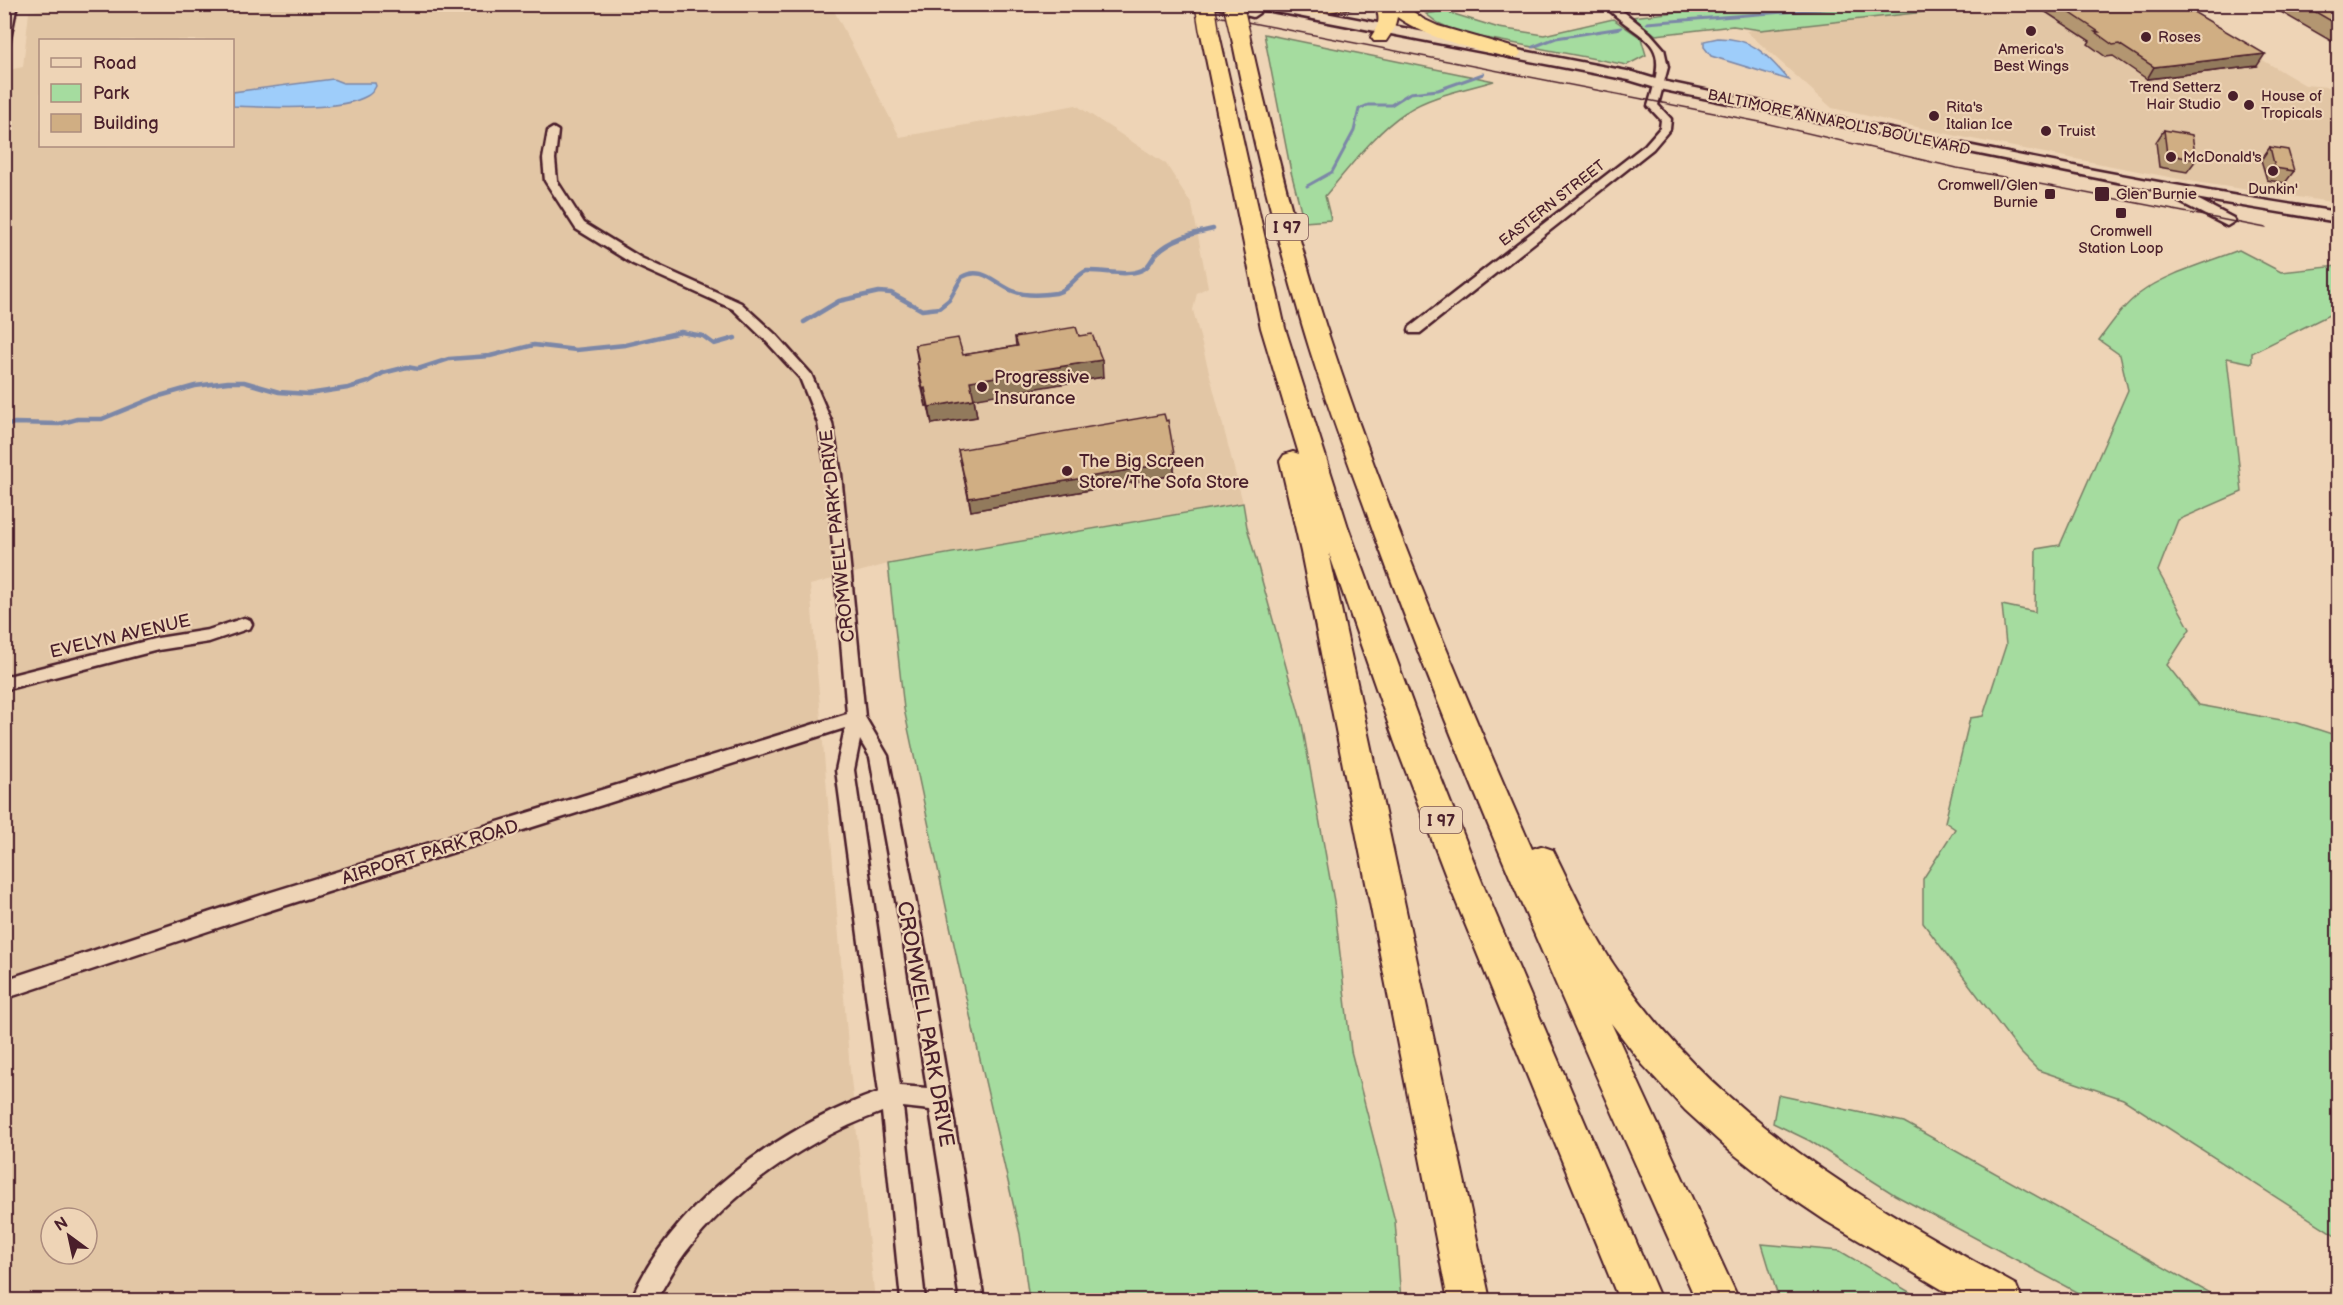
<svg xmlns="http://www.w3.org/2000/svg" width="2343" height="1305" viewBox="0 0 2343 1305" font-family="'Balsamiq Sans',sans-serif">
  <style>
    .built { fill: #e2c6a5; fill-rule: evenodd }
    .green { fill: #a5dc9f; stroke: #787e65; stroke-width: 1.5 }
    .water { fill: #9ecdfa; stroke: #7c87a7; stroke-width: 1.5 }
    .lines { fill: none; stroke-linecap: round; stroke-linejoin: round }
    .stream-far1 { stroke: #7c87a7; stroke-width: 3 }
    .stream { stroke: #7c87a7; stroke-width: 4.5 }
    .street-casing { stroke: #4a1f2b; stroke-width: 5 }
    .secondary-casing { stroke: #4a1f2b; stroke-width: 5 }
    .highway-casing { stroke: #4a1f2b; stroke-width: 4 }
    .street { fill: #eed4b6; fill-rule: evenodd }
    .secondary { fill: #eed4b6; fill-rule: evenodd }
    .highway { fill: #fedd96; fill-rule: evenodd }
    .tram { stroke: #4a1f2b; stroke-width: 1.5 }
    .highway-bridge-casing { stroke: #4a1f2b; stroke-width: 22; stroke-linecap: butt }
    .highway-bridge { stroke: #fedd96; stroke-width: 19 }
    .wall { fill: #b39671; stroke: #4a1f2b; stroke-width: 1.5 }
    .shaded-wall { fill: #927a5c; stroke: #4a1f2b; stroke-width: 1.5 }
    .building { fill: #d0ae83; stroke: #4a1f2b; stroke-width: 1.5 }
    .poi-dot { fill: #4a1f2b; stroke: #eed4b6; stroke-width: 2 }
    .labels { text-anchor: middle; stroke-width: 4.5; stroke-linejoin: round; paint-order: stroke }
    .far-poi-label { font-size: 15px; fill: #4a1f2b; stroke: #eed4b6; text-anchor: start }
    .far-street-label { font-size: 15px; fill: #4a1f2b; stroke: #eed4b6 }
    .shield { fill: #eed4b6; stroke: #7b5555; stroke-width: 1.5 }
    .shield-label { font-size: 16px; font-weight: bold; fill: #4a1f2b }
    .poi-label { font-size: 18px; fill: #4a1f2b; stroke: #eed4b6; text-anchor: start }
    .street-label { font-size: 18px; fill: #4a1f2b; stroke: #eed4b6 }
    .near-street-label { font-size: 21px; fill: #4a1f2b; stroke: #eed4b6 }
  </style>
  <rect width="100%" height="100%" fill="#eed4b6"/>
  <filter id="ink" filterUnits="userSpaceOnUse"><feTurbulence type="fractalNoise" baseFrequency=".0167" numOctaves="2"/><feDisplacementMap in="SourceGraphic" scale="12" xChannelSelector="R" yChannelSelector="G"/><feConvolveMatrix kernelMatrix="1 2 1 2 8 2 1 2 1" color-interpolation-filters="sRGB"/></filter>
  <g filter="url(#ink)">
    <g class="built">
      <path d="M70,4L831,5L900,137L1076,105L1166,164L1192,205L1208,287L1197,293L1193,310L1243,503L888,564L810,585L850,1070L875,1300H5L4,71L23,67L29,12ZM40,40H232V146H40ZM51,1218H87V1254H51Z"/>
      <polygon points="1987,5 2169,5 2305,85 2338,88 2338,203 2195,182 1957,136 1832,108 1746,31"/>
    </g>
    <g class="green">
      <polygon points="1750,4 1987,4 1987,5 1761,30 1733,26 1656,35 1631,17"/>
      <polygon points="1444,11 1499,28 1544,35 1613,19 1641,38 1646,55 1627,65 1460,33 1438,23 1426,14"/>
      <path d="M1264,34L1494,81C1467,89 1429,96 1406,112C1374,133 1350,167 1325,196L1331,220L1304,222L1291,172Z"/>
      <path d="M2239,250L2281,272L2338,266V312L2333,313L2252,353V363L2227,358L2242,492L2178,520L2158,571L2190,629L2167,665L2199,705L2298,723L2338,736V1237L2123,1099L2038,1070L2020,1052L1923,923V879L1955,829L1945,822L1970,718L1983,716L2006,645L2002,605L2035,612L2036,549L2060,545L2128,390L2120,355L2099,340C2111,324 2123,306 2139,294C2165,274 2208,262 2239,250Z"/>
      <polygon points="1243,503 1247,527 1302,724 1334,901 1351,1051 1395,1221 1401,1300 1029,1300 1020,1234 958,963 904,709 888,564"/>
      <polygon points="1778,1095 1904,1122 2222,1300 2091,1300 1895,1195 1810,1141 1773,1123"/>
      <polygon points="1762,1244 1840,1251 1923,1300 1779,1300"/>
    </g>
    <g class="water">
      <path d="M1718,38C1754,38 1767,55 1789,80L1711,56L1704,47V41Z"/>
      <path d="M333,79L343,83H375L376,86C374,90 371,94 367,96C339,112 265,107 233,106V92Z"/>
    </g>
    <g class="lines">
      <g class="stream-far1">
        <polyline points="1647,23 1884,4"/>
        <polyline points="1533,47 1556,38 1621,28"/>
        <polyline points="1307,186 1332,172 1354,131 1359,109 1368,105 1391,105 1410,93 1438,90 1483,74"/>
      </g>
      <g class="stream">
        <path d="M804,322L839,301L879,292L891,293L922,310L939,308L949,300L962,277C982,265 995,284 1013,291C1025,296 1043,295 1056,293C1069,290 1074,277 1086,271C1104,270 1125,277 1142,270C1151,266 1151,258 1157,253C1171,239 1194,233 1213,229"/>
        <polyline points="4,427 14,423 59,424 77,419 102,419 156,397 195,386 228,382 244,382 279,392 308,394 348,388 368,382 383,373 407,367 418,369 449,359 490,356 534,345 576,350 625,345 681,332 703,336 714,344 735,338"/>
      </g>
      <defs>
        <g id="street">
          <polygon points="7,4 17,4 9,44 4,47 4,18"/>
          <path d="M1603,4H1614L1650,33L1664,49L1668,67L1658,105L1671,119L1670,129L1653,149L1420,333H1410L1409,330L1410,327L1645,145L1660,128L1661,120L1648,106C1672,33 1646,48 1603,4Z"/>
          <path d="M553,128L558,131L555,159L557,181L584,223L641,258L741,303L776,335L811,374L832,423L841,474L865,717L888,756L926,955L984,1300H960L930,1110L903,1107L925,1300H901L882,1112C807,1139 733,1190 685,1253C674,1268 665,1285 656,1300H631C672,1202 783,1126 879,1092L836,770L845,728L268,911L4,999V980L268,893L847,714L827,474L818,423L800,378L766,341L733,309L633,264L576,229L545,181L543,159L548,131ZM860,740L870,757L906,955L927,1088L900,1086L854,770Z"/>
          <polygon points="244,618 250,620 252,624 250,628 209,642 158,650 4,690 4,677 158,638 208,630"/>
        </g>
        <g id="secondary">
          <polygon points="1203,4 1230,4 1258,10 1259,13 1253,17"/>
          <path d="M1250,4H1279L1632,72L1662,81C1887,128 2111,178 2338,212V222L2195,198L2233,218L2235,221L2227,226L2176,200L2174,197L2176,194L1659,89L1629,80L1256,8Z"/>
        </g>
        <g id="highway">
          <polygon points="1352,4 1350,8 1320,14 1257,10 1251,9 1248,5"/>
          <path d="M1373,4H1403L1423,19L1438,26L1518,49L1521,53L1518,57L1512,58C1473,49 1431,40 1397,17L1394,29L1386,41H1374L1371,37C1379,25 1382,17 1373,4Z"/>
          <polygon points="1209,24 1215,25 1218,29 1285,328 1348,527 1427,743 1484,887 1661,1300 1619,1300 1450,887 1395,743 1329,553 1490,1300 1448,1300 1301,552 1280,461 1284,455 1293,452 1299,454 1261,328 1200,29 1203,25"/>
          <path d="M1240,29L1246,30L1249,34C1271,132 1295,231 1326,327C1384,505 1457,678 1532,849L1541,846L1553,850C1574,892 1593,936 1620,974C1718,1118 1867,1203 2016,1285L2022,1300H1960L1826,1221L1777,1188L1730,1151L1685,1110L1643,1065L1611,1023L1739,1300H1696C1584,1048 1469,796 1375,536C1350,466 1323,396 1302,324C1274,229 1251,132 1231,34L1234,30Z"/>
        </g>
      </defs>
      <use href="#street" class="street-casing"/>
      <use href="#secondary" class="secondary-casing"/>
      <use href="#highway" class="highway-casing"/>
      <use href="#street" class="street"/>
      <use href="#secondary" class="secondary"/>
      <use href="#highway" class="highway"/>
      <polyline class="tram" points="1155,4 1760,122 1957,168 2266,228"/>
      <defs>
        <g id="highway-bridge">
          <polyline points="1205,4 1209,29"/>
          <polyline points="1233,4 1240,34"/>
        </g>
      </defs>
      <use href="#highway-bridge" class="highway-bridge-casing"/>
      <use href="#highway-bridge" class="highway-bridge"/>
    </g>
    <g class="wall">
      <polygon points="2048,4 2180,4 2257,66 2147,79 2113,56 2106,57 2088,44 2090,41 2044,11"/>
      <polygon points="2267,4 2338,4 2338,45"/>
      <polygon points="2164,130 2196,160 2187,172 2159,167 2156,142"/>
      <polygon points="2270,147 2294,171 2285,183 2267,180 2261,160"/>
      <polygon points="1079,336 1103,377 974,398 977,417 932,424 928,406 926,406 920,380 917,362 918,362 915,345 963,355 1016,346 1015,337"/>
      <polygon points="958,450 1174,454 1174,475 971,511"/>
    </g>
    <g class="shaded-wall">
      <polygon points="2265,54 2257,66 2147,79 2154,67"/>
      <polygon points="1102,360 1103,377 972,399 970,381"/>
      <polygon points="925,388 928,406 926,406 923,389"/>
      <polygon points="974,399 977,417 932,424 929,407"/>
      <polygon points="1174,462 1174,475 971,511 969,498"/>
    </g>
    <g class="building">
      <polygon points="2057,4 2180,4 2265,54 2154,67 2119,44 2113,45 2095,32 2099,32"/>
      <polygon points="2302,4 2338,4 2338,25"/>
      <polygon points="2164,130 2192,135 2196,160 2167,154"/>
      <polygon points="2270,147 2288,150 2294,171 2275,168"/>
      <polygon points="1076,327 1079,336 1092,334 1102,360 970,381 974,399 929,407 925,388 923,389 917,362 919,362 915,345 958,338 963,355 1018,346 1015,337"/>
      <polygon points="1164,414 1166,421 1168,420 1174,454 1172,454 1174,462 969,498 958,450"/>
    </g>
  </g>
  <g class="poi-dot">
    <circle cx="2031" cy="31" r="6"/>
    <circle cx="2146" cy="37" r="6"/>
    <circle cx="2233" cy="96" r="6"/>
    <circle cx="2249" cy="105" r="6"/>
    <circle cx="1934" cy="116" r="6"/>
    <circle cx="2046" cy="131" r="6"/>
    <circle cx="2171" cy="157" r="6"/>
    <circle cx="2273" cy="171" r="6"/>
    <rect x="2044" y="188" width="12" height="12" rx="3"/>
    <rect x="2094" y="186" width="16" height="16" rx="3"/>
    <rect x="2115" y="207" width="12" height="12" rx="3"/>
    <circle cx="982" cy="387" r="6"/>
    <circle cx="1067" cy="471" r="6"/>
  </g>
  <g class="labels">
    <g class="far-poi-label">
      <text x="2158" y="42">Roses</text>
      <text x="2031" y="54" text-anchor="middle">America's<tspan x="2031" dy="17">Best Wings</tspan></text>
      <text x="2221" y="92" text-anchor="end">Trend Setterz<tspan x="2221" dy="17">Hair Studio</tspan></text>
      <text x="2261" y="101">House of<tspan x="2261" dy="17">Tropicals</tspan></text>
      <text x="1946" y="112">Rita's<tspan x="1946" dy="17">Italian Ice</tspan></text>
      <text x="2058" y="136">Truist</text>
      <text x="2183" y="162">McDonald's</text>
      <text x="2038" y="190" text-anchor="end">Cromwell/Glen<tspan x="2038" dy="17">Burnie</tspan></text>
      <text x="2273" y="194" text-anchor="middle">Dunkin'</text>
      <text x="2116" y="199">Glen Burnie</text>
      <text x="2121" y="236" text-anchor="middle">Cromwell<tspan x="2121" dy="17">Station Loop</tspan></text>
    </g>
    <g class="far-street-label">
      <text transform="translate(1839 122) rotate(12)" y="5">BALTIMORE ANNAPOLIS BOULEVARD</text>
      <text transform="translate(1552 203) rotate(-38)" y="5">EASTERN STREET</text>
    </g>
    <g class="shield">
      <rect x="1266" y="214" width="42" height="26" rx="4.5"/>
      <rect x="1420" y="807" width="42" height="26" rx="4.5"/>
    </g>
    <g class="shield-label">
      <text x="1287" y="233">I 97</text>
      <text x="1441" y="826">I 97</text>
    </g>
    <g class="poi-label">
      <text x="994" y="383">Progressive<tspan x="994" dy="21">Insurance</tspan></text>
      <text x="1079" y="467">The Big Screen<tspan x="1079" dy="21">Store/The Sofa Store</tspan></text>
    </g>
    <g class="street-label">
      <text transform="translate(837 536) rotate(-96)" y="6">CROMWELL PARK DRIVE</text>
      <text transform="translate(120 636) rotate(-13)" y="6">EVELYN AVENUE</text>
      <text transform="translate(430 852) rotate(-17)" y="6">AIRPORT PARK ROAD</text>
    </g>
    <g class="near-street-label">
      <text transform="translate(926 1024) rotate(80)" y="7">CROMWELL PARK DRIVE</text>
    </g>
  </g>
  <rect width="2343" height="1305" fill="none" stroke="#eed4b6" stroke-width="24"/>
  <rect x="12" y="12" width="2319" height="1281" fill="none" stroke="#4a1f2b" stroke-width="2" filter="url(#ink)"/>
  <rect x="39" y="39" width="195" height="108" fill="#eed4b6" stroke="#ac8c7e" stroke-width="1.5"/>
  <rect x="51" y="58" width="30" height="9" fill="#eed4b6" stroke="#ac8c7e" stroke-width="1.5"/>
  <text x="93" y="69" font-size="18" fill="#4a1f2b">Road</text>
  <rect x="51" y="84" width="30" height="18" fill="#a5dc9f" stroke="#ac8c7e" stroke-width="1.5"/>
  <text x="93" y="99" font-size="18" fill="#4a1f2b">Park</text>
  <rect x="51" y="114" width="30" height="18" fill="#d0ae83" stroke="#ac8c7e" stroke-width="1.5"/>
  <text x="93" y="129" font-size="18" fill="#4a1f2b">Building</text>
  <g transform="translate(69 1236) rotate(327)"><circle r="28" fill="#eed4b6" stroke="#ac8c7e" stroke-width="1.5"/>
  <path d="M0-4.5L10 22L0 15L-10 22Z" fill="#4a1f2b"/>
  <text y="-9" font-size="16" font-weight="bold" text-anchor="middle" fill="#4a1f2b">N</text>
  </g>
</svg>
